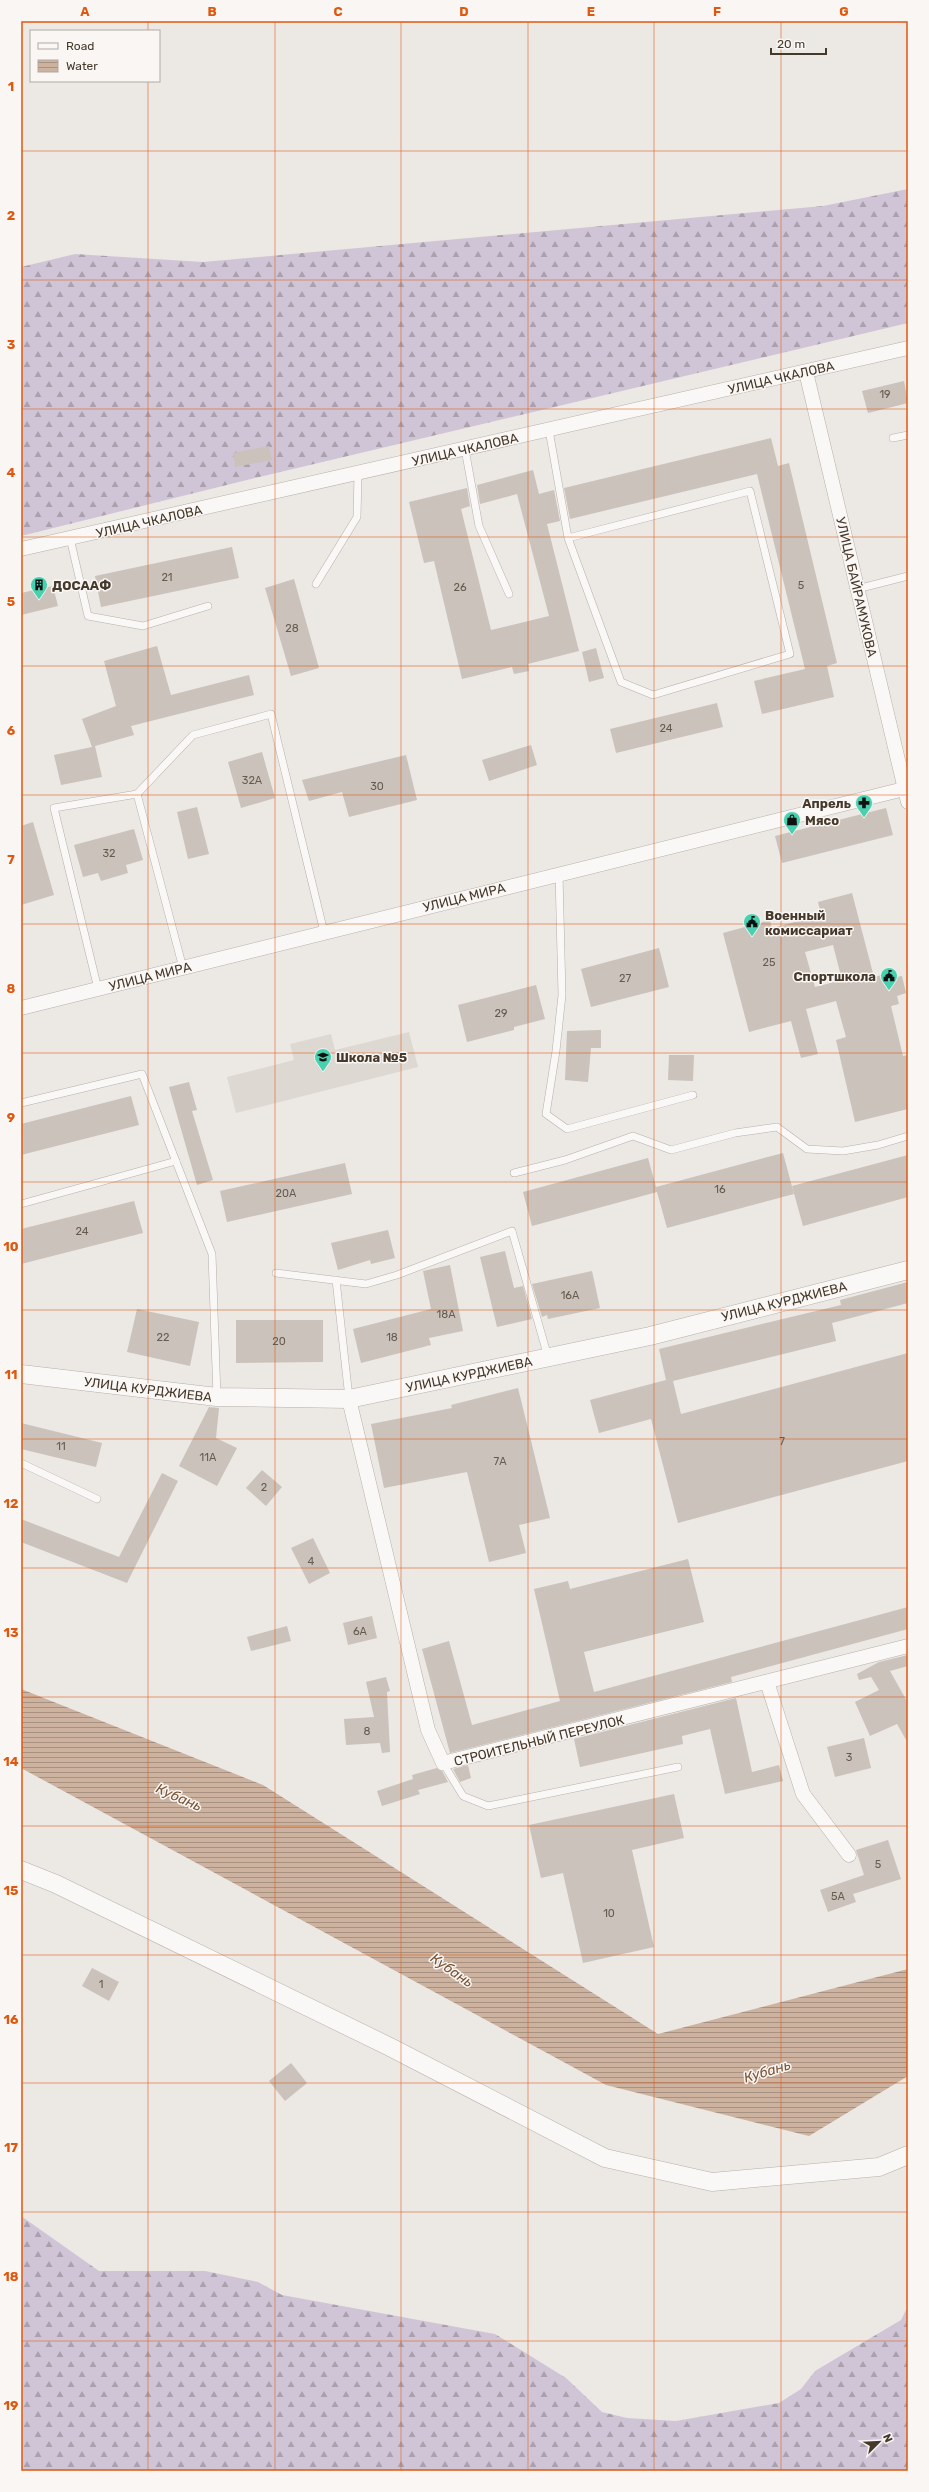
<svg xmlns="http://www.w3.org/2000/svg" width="929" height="2492" viewBox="0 0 929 2492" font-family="Rubik,sans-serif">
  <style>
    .built { fill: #ded8d2 }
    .forest { fill: url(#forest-firs) }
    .water { fill: url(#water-rules) }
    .building { fill: #cac2bb; fill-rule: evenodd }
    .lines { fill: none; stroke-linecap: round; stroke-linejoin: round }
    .service-casing { stroke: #b7b0a9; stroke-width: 8 }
    .minor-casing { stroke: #b7b0a9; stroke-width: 15 }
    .tertiary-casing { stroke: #b7b0a9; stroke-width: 19 }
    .service { stroke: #faf8f7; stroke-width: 7 }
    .minor { stroke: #faf8f7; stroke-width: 14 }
    .tertiary { stroke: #faf8f7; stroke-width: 18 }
    .grid { fill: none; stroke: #e0570e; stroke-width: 1; stroke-opacity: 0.55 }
    .labels { text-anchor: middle; stroke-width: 3; stroke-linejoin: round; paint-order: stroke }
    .number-label { font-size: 11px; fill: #665b4f }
    .street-label { font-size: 13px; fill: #45392b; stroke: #f9f6f4 }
    .poi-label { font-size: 13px; font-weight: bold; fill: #45392b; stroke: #f9f6f4; text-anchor: start }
    .water-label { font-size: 14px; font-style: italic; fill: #7a5434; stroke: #f9f6f4 }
    .neatline { fill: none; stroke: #e0570e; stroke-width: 1.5 }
    .grid-label { font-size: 13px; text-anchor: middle; font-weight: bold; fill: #e0570e }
  </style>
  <defs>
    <pattern id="forest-firs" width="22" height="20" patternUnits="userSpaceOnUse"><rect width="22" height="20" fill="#d0c5d6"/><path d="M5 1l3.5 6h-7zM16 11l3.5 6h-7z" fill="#aba1ae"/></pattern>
    <pattern id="water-rules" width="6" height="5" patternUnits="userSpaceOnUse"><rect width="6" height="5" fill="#ccb29f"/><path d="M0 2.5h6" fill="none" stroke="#a79282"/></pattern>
  </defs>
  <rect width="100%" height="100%" fill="#ece8e4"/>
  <polygon class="built" points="409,1032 418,1067 236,1113 227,1077 294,1060 290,1044 331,1034 335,1050"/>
  <g class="forest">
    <polygon points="908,189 908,323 251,479 21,536 21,267 75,254 203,262 823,206"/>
    <polygon points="21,2216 99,2271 205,2271 258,2282 282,2295 495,2334 566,2378 602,2412 627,2418 676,2421 779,2403 801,2389 815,2371 901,2320 908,2306 908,2471 21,2471"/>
  </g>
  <polygon class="water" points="21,1689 263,1785 658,2034 908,1969 908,2076 809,2136 606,2085 21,1768"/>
  <g class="building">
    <polygon points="904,381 908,403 868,413 862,391"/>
    <polygon points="771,438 778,466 789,463 837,663 827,666 834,697 762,714 754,681 805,669 757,474 570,519 564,488"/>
    <polygon points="269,446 272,460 235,467 233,453"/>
    <polygon points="533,470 539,494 554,490 560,521 547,524 579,651 528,664 529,671 514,674 512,667 462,679 434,561 424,563 409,502 467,488 470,506 461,509 491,630 549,616 517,494 480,504 477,485"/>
    <polygon points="232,547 239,578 101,607 95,576"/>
    <polygon points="294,579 319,668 291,676 265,588"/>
    <polygon points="53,586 58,606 21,615 21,593"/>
    <polygon points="157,646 171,695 249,675 254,695 131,726 134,735 95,746 102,777 61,785 54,755 92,747 82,719 116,706 104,661"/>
    <polygon points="596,648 604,678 589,682 582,652"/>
    <polygon points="717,703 723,727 616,753 610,729"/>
    <polygon points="531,745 537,765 489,781 482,760"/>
    <polygon points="262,752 275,798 241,808 228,762"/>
    <polygon points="406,755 417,800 349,817 342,792 309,801 302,780"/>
    <polygon points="197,807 209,854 188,859 177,812"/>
    <polygon points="886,808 893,835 782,863 775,836"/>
    <polygon points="33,822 54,895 21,905 21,826"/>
    <polygon points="134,829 143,860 126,865 128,873 101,881 98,873 83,877 74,845"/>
    <path d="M852,893L874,977L891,973L892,978L902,976L906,993L897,996L899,1004L891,1006L903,1056L908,1055V1109L855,1122L836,1040L846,1037L836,1001L806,1009L818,1054L801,1058L791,1021L749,1032L723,933L770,920L772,928L821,915L818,902ZM833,945L842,980L815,987L805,952Z"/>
    <polygon points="659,948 669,987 591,1007 581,969"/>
    <polygon points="536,985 545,1019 514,1027 514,1030 467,1042 458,1005"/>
    <polygon points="601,1030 601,1048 591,1048 588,1082 565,1080 567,1031"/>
    <polygon points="669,1055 694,1055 693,1081 668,1080"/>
    <polygon points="189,1082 197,1110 192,1111 213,1180 197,1185 169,1087"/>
    <polygon points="131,1096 139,1125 21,1155 21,1124"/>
    <polygon points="783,1153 794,1194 667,1228 657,1192 532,1226 523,1192 648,1158 656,1187"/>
    <polygon points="908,1155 908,1197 803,1226 792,1186"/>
    <polygon points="345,1163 352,1194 227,1222 220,1191"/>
    <polygon points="134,1201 143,1233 21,1264 21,1229"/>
    <polygon points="388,1230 395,1258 371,1264 370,1260 338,1270 331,1243"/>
    <polygon points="505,1251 514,1288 523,1286 532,1319 497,1327 480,1257"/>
    <polygon points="450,1265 463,1331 429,1338 431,1345 361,1363 353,1329 431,1309 423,1271"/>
    <polygon points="592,1271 600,1308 548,1319 547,1315 542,1317 532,1284"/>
    <polygon points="908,1282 908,1303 832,1323 836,1341 673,1381 681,1414 908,1353 908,1461 678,1523 651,1419 599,1433 590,1400 666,1380 659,1349 841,1305 840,1300"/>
    <polygon points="137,1309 199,1322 190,1366 127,1352"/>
    <polygon points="236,1320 323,1320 323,1362 236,1363"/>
    <polygon points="518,1388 550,1518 519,1525 526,1553 489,1562 467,1472 384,1488 371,1424 452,1408 451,1405"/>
    <polygon points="209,1407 219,1408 216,1438 237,1448 217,1486 179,1466"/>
    <polygon points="21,1423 102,1443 96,1467 21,1449"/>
    <polygon points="262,1470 282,1487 266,1506 246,1488"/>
    <polygon points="162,1473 178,1481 127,1583 21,1542 21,1519 119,1557"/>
    <polygon points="313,1538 330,1573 309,1584 291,1548"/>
    <polygon points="688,1559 704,1622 584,1652 594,1692 908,1607 908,1629 731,1677 732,1682 450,1753 422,1649 449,1641 472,1725 560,1701 534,1589 568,1581 570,1589"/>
    <polygon points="372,1616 377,1638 348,1645 343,1623"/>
    <polygon points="287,1626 291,1641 251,1651 247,1637"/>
    <polygon points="908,1655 908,1666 890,1671 908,1703 908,1743 897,1724 870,1736 855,1702 879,1690 871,1677 859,1680 857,1674 879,1662"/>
    <polygon points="386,1677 390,1691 387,1692 390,1752 382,1753 380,1743 346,1745 344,1719 374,1717 366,1682"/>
    <polygon points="736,1698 752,1772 779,1765 783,1781 725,1794 710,1729 682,1736 683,1744 580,1767 574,1739"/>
    <polygon points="864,1738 871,1768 835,1777 827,1747"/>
    <polygon points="468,1765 471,1778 460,1782 453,1769"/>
    <polygon points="437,1768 442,1771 448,1782 418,1790 420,1794 382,1806 377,1791 413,1779 412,1775"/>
    <polygon points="674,1794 684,1838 632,1850 654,1947 583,1963 563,1873 541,1878 529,1825"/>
    <polygon points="888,1840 901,1879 853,1894 856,1902 828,1912 820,1890 864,1875 856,1850"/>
    <polygon points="92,1968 119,1982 109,2001 82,1986"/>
    <polygon points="291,2063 307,2083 285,2101 269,2081"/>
  </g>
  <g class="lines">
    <defs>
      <g id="service">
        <polyline points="549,430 568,538 621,682 653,695 790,654 750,491 568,538"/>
        <polyline points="893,438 908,435"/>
        <polyline points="465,449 479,526 509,594"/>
        <polyline points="70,538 88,616 143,626 208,606"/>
        <polyline points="316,584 357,517 358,473"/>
        <polyline points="857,589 908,576"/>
        <polyline points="137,794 193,735 271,714 324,932"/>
        <polyline points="559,874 562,995 556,1051 546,1114 567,1129 693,1095"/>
        <polyline points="98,989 54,808 137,794 183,968"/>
        <polyline points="21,1103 142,1074 212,1254 217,1397"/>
        <polyline points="514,1173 565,1160 633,1136 671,1150 735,1133 777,1127 807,1149 843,1151 878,1145 908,1136"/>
        <polyline points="21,1204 176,1161"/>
        <polyline points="276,1273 366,1284 397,1275 512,1231 548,1357"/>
        <polyline points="336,1280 349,1398"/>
        <polyline points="21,1463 97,1499"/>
        <polyline points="443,1763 463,1796 488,1806 678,1767"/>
      </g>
      <g id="minor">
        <polyline points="806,372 908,802"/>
        <polyline points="21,549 908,348"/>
        <polyline points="21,1008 908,788"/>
        <polyline points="349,1399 428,1730 443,1763 908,1646"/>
        <polyline points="767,1682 803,1794 849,1855"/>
      </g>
      <g id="tertiary">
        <polyline points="21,1374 217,1397 349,1399 650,1336 908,1270"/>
        <polyline points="21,1870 56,1884 390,2047 605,2158 712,2182 879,2167 908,2155"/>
      </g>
    </defs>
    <use href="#service" class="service-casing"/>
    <use href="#minor" class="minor-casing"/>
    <use href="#tertiary" class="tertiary-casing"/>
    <use href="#service" class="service"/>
    <use href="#minor" class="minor"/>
    <use href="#tertiary" class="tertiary"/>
  </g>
  <path class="grid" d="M148,21V31M275,21V2471M401,21V2471M528,21V2471M654,21V2471M781,21V2471M148,81V2471M21,151H908M21,280H908M21,409H908M21,537H908M21,666H908M21,795H908M21,924H908M21,1053H908M21,1182H908M21,1310H908M21,1439H908M21,1568H908M21,1697H908M21,1826H908M21,1955H908M21,2083H908M21,2212H908M21,2341H908"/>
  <defs>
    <symbol id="building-pin" viewBox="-11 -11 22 30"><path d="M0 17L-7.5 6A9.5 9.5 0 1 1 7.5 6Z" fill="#49d1af" stroke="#f9f6f4"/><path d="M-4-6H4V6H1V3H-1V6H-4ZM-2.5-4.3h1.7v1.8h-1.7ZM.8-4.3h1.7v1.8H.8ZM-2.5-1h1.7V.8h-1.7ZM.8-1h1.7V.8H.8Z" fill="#111"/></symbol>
    <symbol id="pharmacy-pin" viewBox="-11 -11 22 30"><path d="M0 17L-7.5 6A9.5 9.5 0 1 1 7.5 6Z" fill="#49d1af" stroke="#f9f6f4"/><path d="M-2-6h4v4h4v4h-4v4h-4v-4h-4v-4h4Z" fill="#111"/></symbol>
    <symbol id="shop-pin" viewBox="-11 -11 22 30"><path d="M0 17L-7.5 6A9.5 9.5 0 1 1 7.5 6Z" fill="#49d1af" stroke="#f9f6f4"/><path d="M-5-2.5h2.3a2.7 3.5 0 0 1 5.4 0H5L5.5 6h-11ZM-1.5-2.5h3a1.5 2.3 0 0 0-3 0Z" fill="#111"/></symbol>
    <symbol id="civic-pin" viewBox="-11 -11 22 30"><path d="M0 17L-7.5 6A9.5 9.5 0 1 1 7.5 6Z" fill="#49d1af" stroke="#f9f6f4"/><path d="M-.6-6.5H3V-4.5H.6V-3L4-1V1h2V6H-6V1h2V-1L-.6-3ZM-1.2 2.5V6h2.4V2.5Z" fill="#111"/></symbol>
    <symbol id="school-pin" viewBox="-11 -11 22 30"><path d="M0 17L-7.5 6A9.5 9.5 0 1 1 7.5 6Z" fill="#49d1af" stroke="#f9f6f4"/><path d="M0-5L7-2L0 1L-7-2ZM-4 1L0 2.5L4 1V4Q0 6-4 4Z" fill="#111"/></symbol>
  </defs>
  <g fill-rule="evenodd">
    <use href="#building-pin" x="29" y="575" width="20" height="27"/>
    <use href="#pharmacy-pin" x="854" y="793" width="20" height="27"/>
    <use href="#shop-pin" x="782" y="810" width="20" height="27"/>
    <use href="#civic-pin" x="742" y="912" width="20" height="27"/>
    <use href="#civic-pin" x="879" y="966" width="20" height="27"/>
    <use href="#school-pin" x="313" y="1047" width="20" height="27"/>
  </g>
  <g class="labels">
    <g class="number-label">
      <text x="885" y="398">19</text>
      <text x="167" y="581">21</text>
      <text x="801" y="589">5</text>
      <text x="460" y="591">26</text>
      <text x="292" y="632">28</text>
      <text x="666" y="732">24</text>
      <text x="252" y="784">32А</text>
      <text x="377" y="790">30</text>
      <text x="109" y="857">32</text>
      <text x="769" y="966">25</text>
      <text x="625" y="982">27</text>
      <text x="501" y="1017">29</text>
      <text x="720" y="1193">16</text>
      <text x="286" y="1197">20А</text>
      <text x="82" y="1235">24</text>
      <text x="570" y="1299">16А</text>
      <text x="446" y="1318">18А</text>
      <text x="163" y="1341">22</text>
      <text x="392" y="1341">18</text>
      <text x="279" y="1345">20</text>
      <text x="782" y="1445">7</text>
      <text x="61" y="1450">11</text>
      <text x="208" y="1461">11А</text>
      <text x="500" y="1465">7А</text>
      <text x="264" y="1491">2</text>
      <text x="311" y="1565">4</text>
      <text x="360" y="1635">6А</text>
      <text x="367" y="1735">8</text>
      <text x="849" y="1761">3</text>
      <text x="878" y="1868">5</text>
      <text x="838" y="1900">5А</text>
      <text x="609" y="1917">10</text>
      <text x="101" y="1988">1</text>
    </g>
    <g class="street-label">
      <text transform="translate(781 377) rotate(-13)" y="5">УЛИЦА ЧКАЛОВА</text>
      <text transform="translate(465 449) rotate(-13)" y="5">УЛИЦА ЧКАЛОВА</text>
      <text transform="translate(149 521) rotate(-13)" y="5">УЛИЦА ЧКАЛОВА</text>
      <text transform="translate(857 587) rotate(77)" y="5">УЛИЦА БАЙРАМУКОВА</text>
      <text transform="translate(464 897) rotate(-14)" y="5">УЛИЦА МИРА</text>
      <text transform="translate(150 976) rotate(-14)" y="5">УЛИЦА МИРА</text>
      <text transform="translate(784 1301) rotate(-14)" y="5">УЛИЦА КУРДЖИЕВА</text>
      <text transform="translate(469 1374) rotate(-12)" y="5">УЛИЦА КУРДЖИЕВА</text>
      <text transform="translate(148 1389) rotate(7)" y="5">УЛИЦА КУРДЖИЕВА</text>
      <text transform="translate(539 1740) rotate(-14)" y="5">СТРОИТЕЛЬНЫЙ ПЕРЕУЛОК</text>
    </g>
    <g class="poi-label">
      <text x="52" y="590">ДОСААФ</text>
      <text x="851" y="808" text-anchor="end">Апрель</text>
      <text x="805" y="825">Мясо</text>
      <text x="765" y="920">Военный<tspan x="765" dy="15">комиссариат</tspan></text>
      <text x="876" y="981" text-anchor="end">Спортшкола</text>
      <text x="336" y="1062">Школа №5</text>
    </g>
    <g class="water-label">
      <text transform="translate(179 1797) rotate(24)" y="5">Кубань</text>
      <text transform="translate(452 1970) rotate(35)" y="5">Кубань</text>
      <text transform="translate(767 2071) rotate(-17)" y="5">Кубань</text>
    </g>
  </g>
  <rect width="929" height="2492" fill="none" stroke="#f9f6f4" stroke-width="44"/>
  <rect x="30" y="30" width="130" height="52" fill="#f9f6f4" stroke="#b1aaa4"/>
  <rect x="38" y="43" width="20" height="6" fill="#faf8f7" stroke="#b1aaa4"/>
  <text x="66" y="50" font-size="12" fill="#45392b">Road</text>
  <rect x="38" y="60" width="20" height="12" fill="url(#water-rules)" stroke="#b1aaa4"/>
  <text x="66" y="70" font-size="12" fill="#45392b">Water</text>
  <g transform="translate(879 2442) rotate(66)" stroke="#f9f6f4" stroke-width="3" paint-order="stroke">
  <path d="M0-3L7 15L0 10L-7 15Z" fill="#45392b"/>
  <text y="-6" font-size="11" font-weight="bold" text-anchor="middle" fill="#45392b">N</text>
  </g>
  <path d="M771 48v6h55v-6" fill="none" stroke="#45392b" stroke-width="2"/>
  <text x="777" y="48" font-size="12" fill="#45392b" stroke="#f9f6f4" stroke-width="3" paint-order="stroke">20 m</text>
  <rect x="22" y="22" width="885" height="2448" class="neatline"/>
  <g class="grid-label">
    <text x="85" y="16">A</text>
    <text x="212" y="16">B</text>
    <text x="338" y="16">C</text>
    <text x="464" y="16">D</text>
    <text x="591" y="16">E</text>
    <text x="717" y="16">F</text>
    <text x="844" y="16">G</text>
    <text x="11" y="91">1</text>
    <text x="11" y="220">2</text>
    <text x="11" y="349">3</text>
    <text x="11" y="477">4</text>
    <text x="11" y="606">5</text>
    <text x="11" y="735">6</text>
    <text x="11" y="864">7</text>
    <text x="11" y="993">8</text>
    <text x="11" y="1122">9</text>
    <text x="11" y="1251">10</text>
    <text x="11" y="1379">11</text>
    <text x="11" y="1508">12</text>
    <text x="11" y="1637">13</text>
    <text x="11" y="1766">14</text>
    <text x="11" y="1895">15</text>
    <text x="11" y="2024">16</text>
    <text x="11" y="2152">17</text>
    <text x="11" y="2281">18</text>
    <text x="11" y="2410">19</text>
  </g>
</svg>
